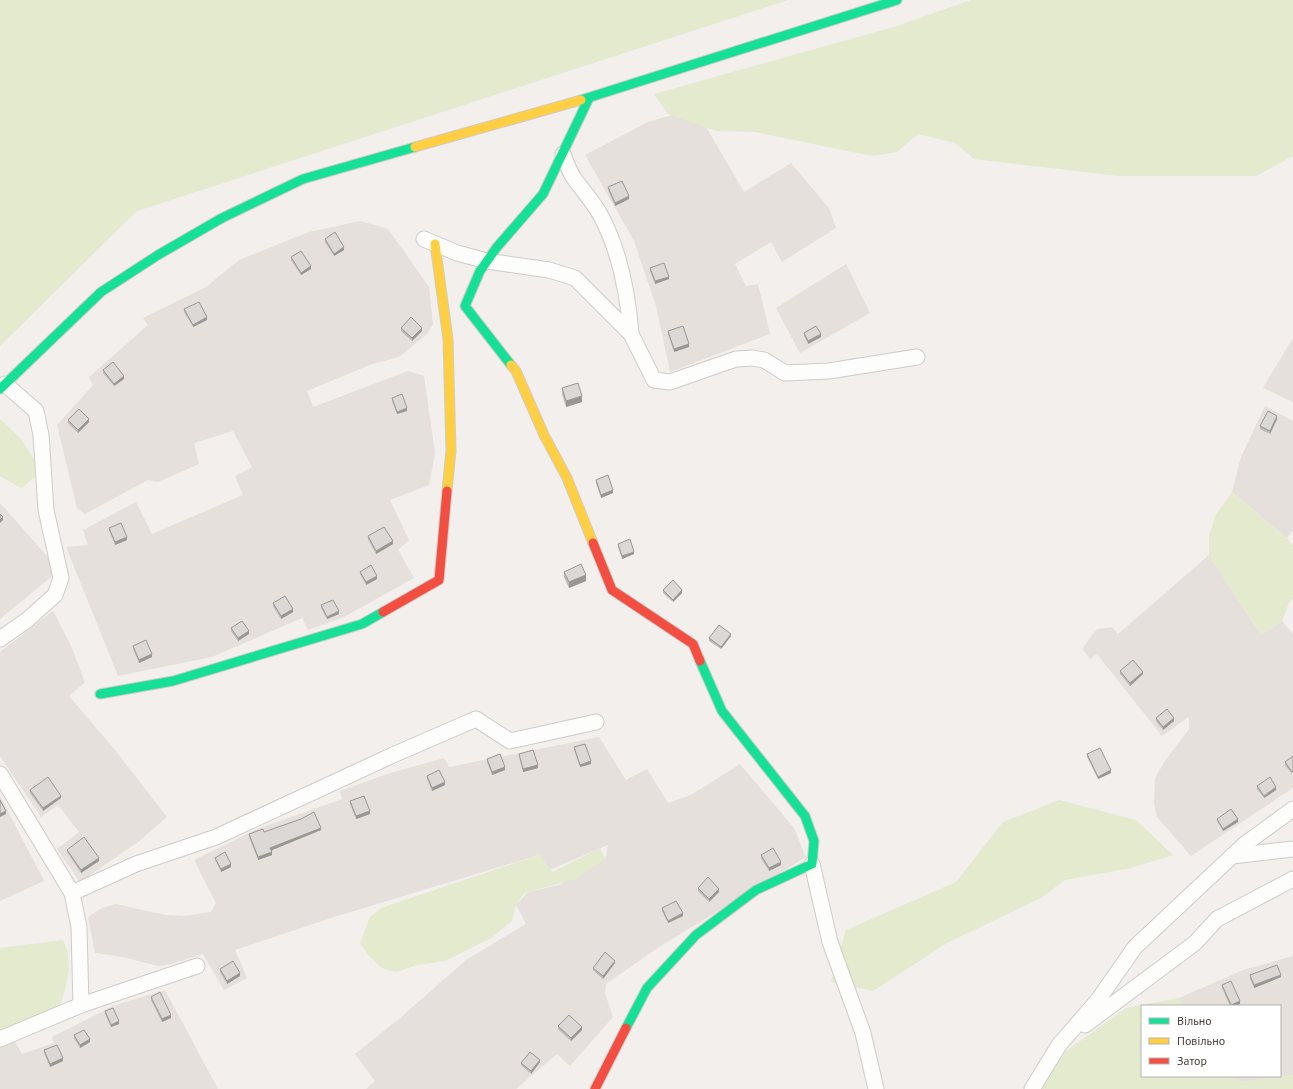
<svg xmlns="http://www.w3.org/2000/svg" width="1293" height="1089" viewBox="0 0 1293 1089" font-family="'PT Sans',sans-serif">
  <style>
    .residential { fill: #e5e0db }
    .green { fill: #e3eace }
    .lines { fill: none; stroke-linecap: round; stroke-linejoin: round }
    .street-casing { stroke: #cecbc8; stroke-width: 17 }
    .fast-casing { stroke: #d0cbc4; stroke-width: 11 }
    .slow-casing { stroke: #d0cbc4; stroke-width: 11 }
    .jam-casing { stroke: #d0cbc4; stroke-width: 11 }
    .street { stroke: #fdfdfc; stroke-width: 15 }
    .fast { stroke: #16e098; stroke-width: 9 }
    .slow { stroke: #ffcf43; stroke-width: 9 }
    .jam { stroke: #f24e42; stroke-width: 9 }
    .wall { fill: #bcbab7 }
    .shaded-wall { fill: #999795 }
    .building { fill: #dbd8d5; stroke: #999795 }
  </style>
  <rect width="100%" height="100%" fill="#f2efec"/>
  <g class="residential">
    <polygon points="695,108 744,192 791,163 829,208 836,228 782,262 771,242 735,264 746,286 758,284 770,334 670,372 656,306 634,241 585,155 648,122"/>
    <polygon points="360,221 388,229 429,287 433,324 427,334 399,357 372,364 307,391 313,407 408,371 424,376 435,453 429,485 390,500 409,540 398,550 414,578 344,617 308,630 302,618 212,657 118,676 66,547 88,545 83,530 136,502 152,534 243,495 235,476 252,467 233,431 194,443 199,464 158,482 148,480 85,514 77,508 57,425 93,385 89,377 148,325 143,318 206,287 239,260 309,232"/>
    <polygon points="846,264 870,313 800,353 776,308"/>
    <polygon points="1293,338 1293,402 1263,388"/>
    <polygon points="1265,406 1293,421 1293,530 1287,538 1232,492 1241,457"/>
    <polygon points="0,503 54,564 56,573 0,619"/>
    <polygon points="1209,555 1261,635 1282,621 1293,634 1293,788 1191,856 1157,817 1154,804 1155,778 1165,761 1189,729 1189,717 1162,736 1097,654 1090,659 1082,649 1097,629 1112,627 1118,634"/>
    <polygon points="53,611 71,646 85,682 69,696 115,750 167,817 138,842 80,882 57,849 79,832 58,805 41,817 0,756 0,652"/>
    <polygon points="599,737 626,780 647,769 668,803 691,795 740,764 794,828 806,857 659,947 606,984 605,993 613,1017 570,1066 557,1054 516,1089 366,1089 375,1081 355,1054 400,1018 466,960 526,924 516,905 528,892 559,885 605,859 608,845 549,870 539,855 334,917 235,950 247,978 224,990 203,954 171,964 158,966 123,957 95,953 88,917 102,908 116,904 165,915 183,916 211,912 216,903 194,860 257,829 342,799 340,791 387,774 444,758 449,767"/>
    <polygon points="0,796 44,881 0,901"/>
    <polygon points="1293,956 1293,1075 1240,1082 1229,1076 1280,1076 1280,1006 1183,1006 1179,998 1243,970"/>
    <polygon points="165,990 218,1089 0,1089 0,1046 14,1040 22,1054 54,1043 52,1037 113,1006"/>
  </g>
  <g class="green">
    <polygon points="0,0 788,0 137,211 0,346"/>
    <polygon points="971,0 1293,0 1293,156 1256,176 1119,176 974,159 955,143 918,134 897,152 872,156 755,132 716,131 668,114 654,94 894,27"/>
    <polygon points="0,419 20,438 38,465 36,476 21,488 0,476"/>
    <polygon points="1232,492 1287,538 1293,546 1293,598 1289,603 1282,621 1261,635 1209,555 1209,537 1215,516"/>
    <polygon points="1059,800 1136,820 1173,855 1131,868 1065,880 1041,898 947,943 873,991 831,982 846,930 956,882 1003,822"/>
    <polygon points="600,848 605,859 576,879 524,893 516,905 512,921 491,938 445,961 417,965 396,972 382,968 368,955 360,943 370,917 381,908 539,855 553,872"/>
    <path d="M63,940C74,962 67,984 60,1006L0,1032V948Z"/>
    <polygon points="1179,998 1183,1006 1142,1006 1142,1076 1229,1076 1240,1082 1293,1075 1293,1089 1042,1089 1065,1052 1126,1008"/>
  </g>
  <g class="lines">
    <defs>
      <g id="street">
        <path d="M563,154C566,163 570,173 576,181C585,193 594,203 601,216C620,252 628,294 631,334"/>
        <polyline points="424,239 457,253 487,261 549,270 575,278 631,334 654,380 670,382 736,359 753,358 764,360 785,373 829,371 917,357"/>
        <polyline points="0,639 27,620 55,595 61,578 46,510 41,435 36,411 5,384"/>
        <polyline points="0,774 72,893 79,927 81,1005"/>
        <polyline points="1232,856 1293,849"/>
        <polyline points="812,864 830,942 863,1033 876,1089"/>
        <polyline points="72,893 136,864 216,837 393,755 476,719 510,741 596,722"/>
        <polyline points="1085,1025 1195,943 1217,919 1293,879"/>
        <polyline points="0,1039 81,1005 197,966"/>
        <polyline points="1032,1089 1059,1045 1098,1000 1135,947 1245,844 1293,809"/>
      </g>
      <g id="fast">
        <polyline points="581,100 897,0"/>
        <polyline points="511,365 465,306 480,271 497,247 543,194 589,98"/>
        <polyline points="0,389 101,292 158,255 222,218 303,179 415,147"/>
        <polyline points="100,694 173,681 362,624 383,612"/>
        <polyline points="626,1028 647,988 696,935 756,890 812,864 814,841 805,816 722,711 700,661"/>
      </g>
      <g id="slow">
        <polyline points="415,147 581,100"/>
        <polyline points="435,244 448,339 451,451 447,491"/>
        <polyline points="511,365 516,371 544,435 567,478 593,543"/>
      </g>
      <g id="jam">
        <polyline points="593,543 612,590 693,644 700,661"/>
        <polyline points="383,612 439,580 447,491"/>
        <polyline points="595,1089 626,1028"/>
      </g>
    </defs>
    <use href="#street" class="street-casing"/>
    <use href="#fast" class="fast-casing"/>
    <use href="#slow" class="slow-casing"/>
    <use href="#jam" class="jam-casing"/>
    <use href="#street" class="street"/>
    <use href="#fast" class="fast"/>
    <use href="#slow" class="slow"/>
    <use href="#jam" class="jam"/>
  </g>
  <g class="wall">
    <polygon points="608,187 629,199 615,206 608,190"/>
    <polygon points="325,239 344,250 334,256 325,242"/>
    <polygon points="291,257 311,269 301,275 291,260"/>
    <polygon points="650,268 669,279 655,284 650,271"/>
    <polygon points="184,309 207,320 193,327 184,312"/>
    <polygon points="401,328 422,331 412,341 401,331"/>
    <polygon points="668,331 689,347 674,352 668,334"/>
    <polygon points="804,333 821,337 808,344 804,336"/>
    <polygon points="103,370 124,379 114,386 103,373"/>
    <polygon points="562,388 582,402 566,407 562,394"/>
    <polygon points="392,398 407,411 397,414 392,401"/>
    <polygon points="1277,419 1270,434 1260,429 1260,426"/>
    <polygon points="68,420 89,422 78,433 68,423"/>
    <polygon points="596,480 613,493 601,498 596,483"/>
    <polygon points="109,528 127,540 115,545 109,530"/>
    <polygon points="368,536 393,544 376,554 368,539"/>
    <polygon points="618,544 634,554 622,559 618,547"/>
    <polygon points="360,572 377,579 366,585 360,574"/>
    <polygon points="564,572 586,581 569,588 564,577"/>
    <polygon points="663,590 682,593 673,602 663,593"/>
    <polygon points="273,603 293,612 281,619 273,606"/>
    <polygon points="321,605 339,614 327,619 321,608"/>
    <polygon points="231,628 249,634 238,641 231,631"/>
    <polygon points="731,636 721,649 709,641 709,638"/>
    <polygon points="133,646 152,657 139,663 133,649"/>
    <polygon points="1120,671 1143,674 1130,686 1120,674"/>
    <polygon points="1156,718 1174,721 1163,730 1156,721"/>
    <polygon points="574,747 591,764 580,767 574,750"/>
    <polygon points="519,754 538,768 523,772 519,756"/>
    <polygon points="1087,754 1111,773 1098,779 1087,757"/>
    <polygon points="1293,756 1292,774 1285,765 1285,762"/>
    <polygon points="487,759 505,770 492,775 487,762"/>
    <polygon points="427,776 445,785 432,791 427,779"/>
    <polygon points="1257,786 1276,790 1264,798 1257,789"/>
    <polygon points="30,790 61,798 43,811 30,793"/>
    <polygon points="350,801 370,814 356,819 350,804"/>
    <polygon points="1217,819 1238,822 1223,831 1217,821"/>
    <polygon points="321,830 271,850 272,855 258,860 249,837 249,834 264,832"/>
    <polygon points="67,850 99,861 81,873 67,852"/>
    <polygon points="761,855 781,865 769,871 761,858"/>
    <polygon points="215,858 231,867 221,872 215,860"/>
    <polygon points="698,888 719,892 709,902 698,891"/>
    <polygon points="662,908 683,916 668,923 662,911"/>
    <polygon points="615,963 603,979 593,970 593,968"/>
    <polygon points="220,969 240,976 227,984 220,972"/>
    <polygon points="1250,975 1281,977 1254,988 1250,978"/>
    <polygon points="1222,985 1240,1004 1235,1006 1230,1006 1222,988"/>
    <polygon points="151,997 171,1018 162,1022 151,1000"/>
    <polygon points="105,1011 119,1024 111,1027 105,1014"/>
    <polygon points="558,1026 582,1030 571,1041 558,1029"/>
    <polygon points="74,1035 90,1042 80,1048 74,1038"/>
    <polygon points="44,1050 63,1061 50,1067 44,1053"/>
    <polygon points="540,1062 531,1074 521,1065 521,1063"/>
  </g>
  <g class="shaded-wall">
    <polygon points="629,196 629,199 615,206 615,203"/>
    <polygon points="344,247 344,250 334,256 334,254"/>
    <polygon points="311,266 311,269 301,275 301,273"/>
    <polygon points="669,277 669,279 655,284 655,281"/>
    <polygon points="207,317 207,320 193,327 193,325"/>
    <polygon points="422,328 422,331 412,341 412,338"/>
    <polygon points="821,334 821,337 808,344 808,341"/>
    <polygon points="689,344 689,347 674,352 674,349"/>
    <polygon points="124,376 124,379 114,386 114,384"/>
    <polygon points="582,396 582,402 566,407 566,401"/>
    <polygon points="407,408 407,411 397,414 397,412"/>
    <polygon points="1277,416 1277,419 1270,434 1270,431"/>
    <polygon points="89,419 89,422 78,433 78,430"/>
    <polygon points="613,490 613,493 601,498 601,495"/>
    <polygon points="3,517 3,520 0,523 0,520"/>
    <polygon points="127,537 127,540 115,545 115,542"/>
    <polygon points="393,541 393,544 376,554 376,551"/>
    <polygon points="634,552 634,554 622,559 622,556"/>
    <polygon points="586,575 586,581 569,588 569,582"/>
    <polygon points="377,576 377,579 366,585 366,582"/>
    <polygon points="682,590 682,593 673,602 673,600"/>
    <polygon points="293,609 293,612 281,619 281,616"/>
    <polygon points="339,611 339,614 327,619 327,617"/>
    <polygon points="249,631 249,634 238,641 238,638"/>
    <polygon points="731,634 731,636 721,649 721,647"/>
    <polygon points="152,654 152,657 139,663 139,660"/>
    <polygon points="1143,672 1143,674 1130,686 1130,683"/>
    <polygon points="1174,718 1174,721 1163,730 1163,727"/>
    <polygon points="591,761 591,764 580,767 580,765"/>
    <polygon points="538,765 538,768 523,772 523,769"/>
    <polygon points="505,767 505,770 492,775 492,772"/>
    <polygon points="1111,770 1111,773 1098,779 1098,777"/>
    <polygon points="445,782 445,785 432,791 432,788"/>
    <polygon points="1276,787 1276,790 1264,798 1264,796"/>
    <polygon points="61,796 61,798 43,811 43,808"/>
    <polygon points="6,811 6,814 0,817 0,814"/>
    <polygon points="370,811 370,814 356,819 356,816"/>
    <polygon points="1238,819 1238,822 1223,831 1223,829"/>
    <polygon points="321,828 321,830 270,851 270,848"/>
    <polygon points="272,852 272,855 258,860 258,857"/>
    <polygon points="99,858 99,861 81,873 81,870"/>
    <polygon points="781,862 781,865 769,871 769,868"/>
    <polygon points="231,864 231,867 221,872 221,869"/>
    <polygon points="719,889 719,892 709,902 709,899"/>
    <polygon points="683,913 683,916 668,923 668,921"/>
    <polygon points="615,961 615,963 603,979 603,976"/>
    <polygon points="240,973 240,976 227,984 227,981"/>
    <polygon points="1281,975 1281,977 1254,988 1254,985"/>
    <polygon points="1240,1001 1240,1004 1235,1006 1231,1006 1231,1005"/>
    <polygon points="171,1015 171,1018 162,1022 162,1019"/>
    <polygon points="119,1021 119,1024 111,1027 111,1025"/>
    <polygon points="582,1027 582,1030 571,1041 571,1038"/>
    <polygon points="90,1039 90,1042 80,1048 80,1045"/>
    <polygon points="63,1058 63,1061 50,1067 50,1064"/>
    <polygon points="540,1060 540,1062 531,1074 531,1071"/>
  </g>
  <g class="building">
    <polygon points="622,181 629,196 615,203 608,187"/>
    <polygon points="335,232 344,247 334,254 325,239"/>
    <polygon points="301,251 311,266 301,273 291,257"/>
    <polygon points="664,263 669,277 655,281 650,268"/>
    <polygon points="199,302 207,317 193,325 184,309"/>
    <polygon points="411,317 422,328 412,338 401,328"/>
    <polygon points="683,326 689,344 674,349 668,331"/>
    <polygon points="816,326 821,334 808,341 804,333"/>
    <polygon points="113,362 124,376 114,384 103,370"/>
    <polygon points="578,383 582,396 566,401 562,388"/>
    <polygon points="402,394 407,408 397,412 392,398"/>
    <polygon points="79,409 89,419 78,430 68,420"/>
    <polygon points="1268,411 1277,416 1270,431 1260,426"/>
    <polygon points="608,475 613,490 601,495 596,480"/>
    <polygon points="0,514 3,517 0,520"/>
    <polygon points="121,523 127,537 115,542 109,528"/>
    <polygon points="384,527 393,541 376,551 368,536"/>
    <polygon points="630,539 634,552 622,556 618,544"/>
    <polygon points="581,564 586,575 569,582 564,572"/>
    <polygon points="371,565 377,576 366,582 360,572"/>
    <polygon points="673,580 682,590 673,600 663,590"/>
    <polygon points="285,596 293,609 281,616 273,603"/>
    <polygon points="333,600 339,611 327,617 321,605"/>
    <polygon points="242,621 249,631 238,638 231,628"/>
    <polygon points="719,625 731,634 721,647 709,638"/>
    <polygon points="146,640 152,654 139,660 133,646"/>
    <polygon points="1133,660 1143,672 1130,683 1120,671"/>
    <polygon points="1167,709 1174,718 1163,727 1156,718"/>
    <polygon points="585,744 591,761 580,765 574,747"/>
    <polygon points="1100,748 1111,770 1098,777 1087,754"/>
    <polygon points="533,750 538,765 523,769 519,754"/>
    <polygon points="500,754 505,767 492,772 487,759"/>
    <polygon points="1293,756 1293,771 1292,772 1285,762"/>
    <polygon points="439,770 445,782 432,788 427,776"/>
    <polygon points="48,777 61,796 43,808 30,790"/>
    <polygon points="1270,777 1276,787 1264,796 1257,786"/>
    <polygon points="364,796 370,811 356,816 350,801"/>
    <polygon points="0,800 6,811 0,814"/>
    <polygon points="1231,809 1238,819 1223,829 1217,819"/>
    <polygon points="314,812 321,828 270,848 272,852 258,857 249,834 263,829 264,832 301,819"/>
    <polygon points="84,837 99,858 81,870 67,850"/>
    <polygon points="773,848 781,862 769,868 761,855"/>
    <polygon points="225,852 231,864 221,869 215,858"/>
    <polygon points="708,877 719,889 709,899 698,888"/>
    <polygon points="676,901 683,913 668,921 662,908"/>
    <polygon points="605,952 615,961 603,976 593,968"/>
    <polygon points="233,961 240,973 227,981 220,969"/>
    <polygon points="1277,965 1281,975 1254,985 1250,975"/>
    <polygon points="1231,981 1240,1001 1231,1005 1222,985"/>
    <polygon points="160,992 171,1015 162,1019 151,997"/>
    <polygon points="113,1008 119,1021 111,1025 105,1011"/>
    <polygon points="569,1015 582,1027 571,1038 558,1026"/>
    <polygon points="84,1030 90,1039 80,1045 74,1035"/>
    <polygon points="57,1045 63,1058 50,1064 44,1050"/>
    <polygon points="530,1052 540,1060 531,1071 521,1063"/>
  </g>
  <rect x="1141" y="1005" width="140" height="72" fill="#ffffff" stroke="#b6b3b0"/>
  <rect x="1149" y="1018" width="20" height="6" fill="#16e098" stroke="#b6b3b0"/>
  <text x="1177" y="1025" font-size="12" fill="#484039">Вільно</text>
  <rect x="1149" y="1038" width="20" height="6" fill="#ffcf43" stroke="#b6b3b0"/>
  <text x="1177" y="1045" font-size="12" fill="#484039">Повільно</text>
  <rect x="1149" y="1058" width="20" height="6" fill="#f24e42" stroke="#b6b3b0"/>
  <text x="1177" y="1065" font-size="12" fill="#484039">Затор</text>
</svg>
